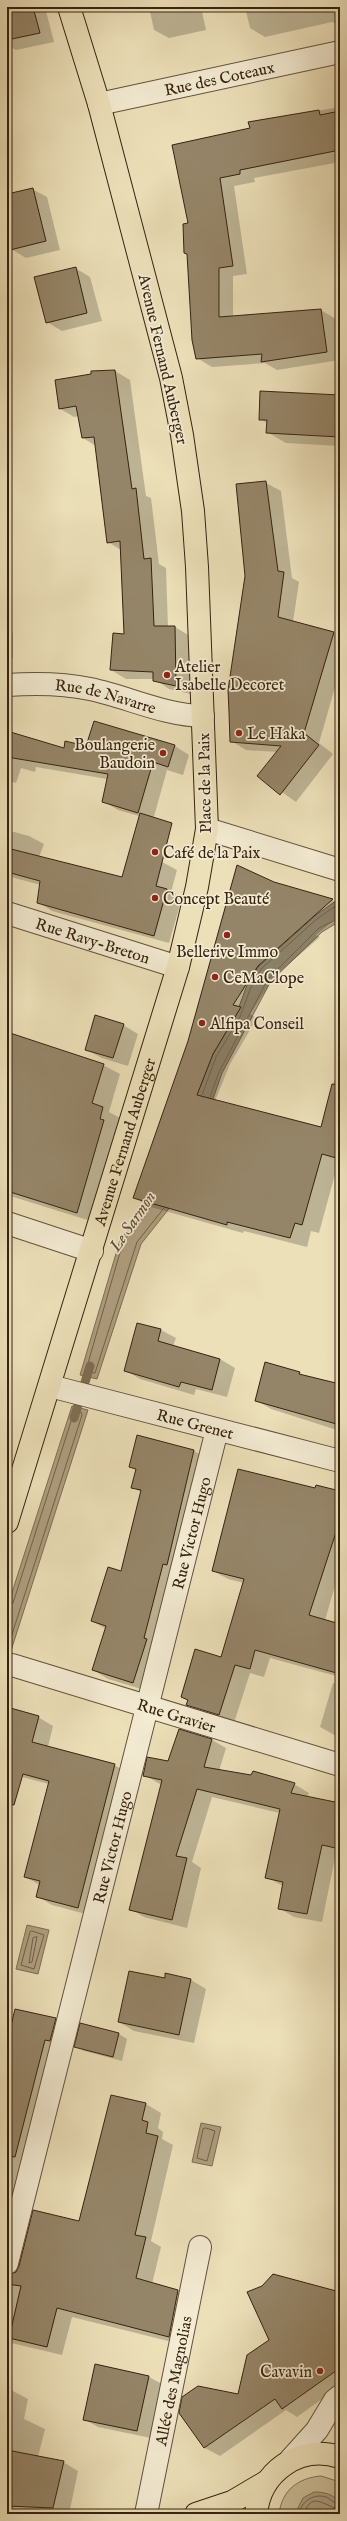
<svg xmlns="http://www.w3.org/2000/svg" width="347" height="2521" viewBox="0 0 347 2521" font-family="'IM FELL English',serif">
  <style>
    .green { fill: #cdc09c; stroke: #827156 }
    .water { fill: #ae9f80; stroke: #7e6d53 }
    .shadow { fill: #0003 }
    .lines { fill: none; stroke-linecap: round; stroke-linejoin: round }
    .shore { stroke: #726048; stroke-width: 1 }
    .stream { stroke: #7e6d53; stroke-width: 9 }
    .building { fill: #958568; stroke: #362210 }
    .minor-casing { stroke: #64523a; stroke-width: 24 }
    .major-casing { stroke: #362210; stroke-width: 24 }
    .minor { stroke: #f3ebd2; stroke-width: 22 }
    .major { stroke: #ece0b9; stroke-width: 22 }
    .poi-dot { fill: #8f2418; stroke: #f3ebd2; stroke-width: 1.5 }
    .labels { text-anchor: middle; stroke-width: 3.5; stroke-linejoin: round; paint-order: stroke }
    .street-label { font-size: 16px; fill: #362210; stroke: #f3ebd2 }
    .poi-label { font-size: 16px; fill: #362210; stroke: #f3ebd2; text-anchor: start }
    .water-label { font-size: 17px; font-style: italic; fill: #604e37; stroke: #f3ebd2 }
  </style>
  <rect width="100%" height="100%" fill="#ece0b9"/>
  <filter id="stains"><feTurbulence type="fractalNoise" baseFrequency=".005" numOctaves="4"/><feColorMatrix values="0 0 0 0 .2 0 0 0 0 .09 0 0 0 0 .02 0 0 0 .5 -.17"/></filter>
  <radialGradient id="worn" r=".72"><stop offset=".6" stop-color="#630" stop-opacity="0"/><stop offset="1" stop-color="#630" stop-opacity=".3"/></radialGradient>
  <path class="green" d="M321,2476L340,2482V2514H279C282,2490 298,2478 321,2476Z"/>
  <g class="water">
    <polygon points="340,898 340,921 322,932 271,981 222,1073 179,1196 141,1244 97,1379 80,1375 120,1240 163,1183 212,1056 236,1015 247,985 258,967 316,915"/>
    <polygon points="72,1406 88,1410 8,1660 7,1608"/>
    <polygon points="27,1925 49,1930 38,1974 16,1969"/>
    <polygon points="201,2123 221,2127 212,2166 192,2162"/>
    <path d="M314,2492C325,2492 333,2494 340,2503V2514H295L303,2498Z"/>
  </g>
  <g class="shadow">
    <polygon points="12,7 39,7 46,11 54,42 16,50 7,45 7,8"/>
    <polygon points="149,7 201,7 206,30 169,38 154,30"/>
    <polygon points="245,7 340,7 340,25 332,22 265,37 250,28"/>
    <polygon points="340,107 340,162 254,178 255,182 234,186 247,274 233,276 233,317 321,310 336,319 340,360 277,370 265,363 212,367 197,358 189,224 251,128 249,122"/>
    <polygon points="32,189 47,197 60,250 26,258 11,249 7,233 7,195"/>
    <polygon points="75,268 90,277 102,321 62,331 47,322"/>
    <polygon points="115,371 130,380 146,496 151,498 159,564 166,568 168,627 175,627 190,636 191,694 169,689 154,679 126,679 111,670 125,635 121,550 108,542 96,446 83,438 79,416 74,417 59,408"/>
    <polygon points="340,396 340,446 286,443 267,432 267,423 260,419"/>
    <polygon points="266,483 281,491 292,578 299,582 293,622 340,636 340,670 319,743 333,754 296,802 259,776 278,752 246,750 231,741"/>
    <polygon points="7,630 13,633 13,658 7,658"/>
    <polygon points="94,722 175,746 189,755 183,775 167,770 153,820 118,810 103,801 107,779 36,767 35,772 21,768 16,783 7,780 7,732 65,749 87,747"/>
    <polygon points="7,830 29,836 44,844 39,857 123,878 162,862 177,870 171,892 182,898 169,943 52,911 38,902 41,885 7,876"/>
    <polygon points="273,883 332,900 340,904 340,915 316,935 320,937 275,976 250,1014 257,1018 230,1064 215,1101 321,1129 340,1060 340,1163 338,1163 319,1233 311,1231 307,1247 244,1231 243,1233 151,1207 134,1198"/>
    <polygon points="123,1025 138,1034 128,1066 102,1058 87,1050"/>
    <polygon points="7,1033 103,1065 120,1074 109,1112 120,1118 94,1222 7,1195"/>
    <polygon points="138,1325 161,1330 176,1338 173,1346 220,1359 235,1368 227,1397 196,1389 194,1395 140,1379 125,1370"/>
    <polygon points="299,1373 306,1377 340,1385 340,1431 271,1409 256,1400"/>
    <polygon points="137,1436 194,1451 209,1459 148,1691 108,1679 93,1670 106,1629 92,1621 122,1572 142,1493 132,1487 137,1470 130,1466"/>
    <polygon points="316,1489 340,1492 340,1569 325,1620 340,1625 340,1677 270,1658 264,1677 250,1673 234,1723 202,1713 187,1705 189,1701 182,1697 222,1658 244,1583 228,1579 213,1571"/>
    <polygon points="333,1683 340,1685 340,1738 320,1727"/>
    <polygon points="7,1708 38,1717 53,1726 48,1747 114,1765 129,1773 93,1916 52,1905 37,1896 40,1885 25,1877 49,1784 7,1773"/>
    <polygon points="212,1740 226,1748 219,1771 294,1784 309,1793 307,1798 340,1804 340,1854 336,1853 322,1922 294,1917 279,1908 283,1886 266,1877 280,1813 212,1797 192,1862 201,1868 187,1928 144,1917 130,1909 162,1785 144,1775"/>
    <polygon points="165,1979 191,1980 206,1989 194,2043 134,2031 119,2022"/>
    <polygon points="55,2019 71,2028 11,2274 17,2272 34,2211 80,2222 146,2104 161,2113 158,2128 163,2132 162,2139 173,2145 151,2241 161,2247 152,2284 178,2291 193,2300 184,2345 72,2317 62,2355 7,2342 7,2046"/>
    <polygon points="81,2025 119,2034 127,2039 122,2061 84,2051 76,2046"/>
    <polygon points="340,2293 340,2386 297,2417 286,2410 220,2456 205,2448 180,2413 239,2395"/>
    <polygon points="149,2377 162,2384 151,2438 98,2427 84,2419"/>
    <polygon points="7,2388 28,2399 24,2419 45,2429 38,2457 63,2462 78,2471 69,2514 7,2514"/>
  </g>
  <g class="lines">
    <g class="shore">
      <polyline points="202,1095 216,1057 240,1017 251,987 261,969 318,918 340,903"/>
      <polyline points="210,1097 219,1072 268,979 319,928 340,918"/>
      <polyline points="152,1205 123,1242 86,1370 87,1372 95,1373 137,1242 164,1208"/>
      <polyline points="7,1606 13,1603 74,1412 81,1412 82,1415 7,1650"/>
      <polygon points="32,1931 44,1935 34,1969 21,1965 30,1932"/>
      <polygon points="37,1937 32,1962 29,1963 33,1938"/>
      <polygon points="206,2128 215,2131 207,2161 197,2158 203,2129"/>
      <path d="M299,2514C301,2502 313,2493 326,2497C331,2499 334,2504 340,2504"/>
      <path d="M304,2514C312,2488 327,2509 340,2509"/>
    </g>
    <polyline class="stream" points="74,1418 90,1366"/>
  </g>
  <g class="building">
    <polygon points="7,7 33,7 40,33 7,40"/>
    <polygon points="319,110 320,115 340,111 340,150 240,170 240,174 220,178 233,266 219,268 219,317 321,309 327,352 261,362 262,354 196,359 192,340 187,254 184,253 183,224 188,223 172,145 250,128 248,122"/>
    <polygon points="33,188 46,241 10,250 7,238 7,194"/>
    <polygon points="76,267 87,313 46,323 34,277"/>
    <polygon points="115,370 132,489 136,488 144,559 151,558 154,626 175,626 176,686 153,681 153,672 110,670 113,633 124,634 120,541 107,543 94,437 82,438 76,406 59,409 55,380 91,374 91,371"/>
    <polygon points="260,391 340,395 340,437 266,433 267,420 259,420"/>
    <polygon points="266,481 278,571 284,572 278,617 334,632 304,733 319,745 280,795 257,776 281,746 230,742 229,712 228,690 245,576 236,484"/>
    <polygon points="94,721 175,745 168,767 153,762 138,813 102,802 108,774 7,757 7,731 64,748 65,741 86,746"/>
    <polygon points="140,813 172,823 156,886 167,889 154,936 37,903 40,881 7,872 7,848 122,877"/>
    <polygon points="237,865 274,882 333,899 258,966 233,1005 241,1007 213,1054 197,1095 321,1127 332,1084 340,1085 340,1159 322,1154 302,1225 295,1223 290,1238 227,1222 227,1225 133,1198 188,1041"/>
    <polygon points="95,1015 124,1024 113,1058 85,1050"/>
    <polygon points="7,1032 104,1064 92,1103 103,1107 100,1119 104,1120 77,1213 7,1191"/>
    <polygon points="137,1323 161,1329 158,1341 220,1359 212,1390 181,1382 179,1387 124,1371"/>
    <polygon points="265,1362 300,1372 299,1374 340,1384 340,1425 255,1401"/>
    <polygon points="137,1435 194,1450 167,1565 163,1564 144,1638 147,1639 133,1683 92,1670 106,1626 91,1621 108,1567 121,1571 141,1490 131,1488 136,1469 129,1467"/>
    <polygon points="238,1469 315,1488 316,1485 340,1491 340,1520 309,1615 340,1624 340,1674 255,1650 250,1669 235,1665 219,1715 186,1705 188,1700 181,1697 195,1649 221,1657 244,1579 212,1571"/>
    <polygon points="7,1707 39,1716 32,1742 115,1764 78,1908 36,1897 40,1881 24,1877 49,1781 23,1774 14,1805 7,1804"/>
    <polygon points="179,1729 212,1739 204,1767 251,1775 253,1771 295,1783 291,1793 340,1803 340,1849 322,1845 307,1914 278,1909 283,1882 265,1878 280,1809 197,1789 176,1856 187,1858 172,1920 129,1910 162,1780 143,1776 147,1757 168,1761"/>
    <polygon points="129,1971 165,1978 165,1973 191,1979 179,2035 118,2022"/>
    <polygon points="15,2009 56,2018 50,2041 45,2040 15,2157 7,2156 7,2042"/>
    <polygon points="80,2023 119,2033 113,2057 74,2047"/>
    <polygon points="111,2095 146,2103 142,2120 148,2122 146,2133 158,2136 135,2235 146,2237 136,2278 178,2290 169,2337 57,2308 47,2347 9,2338 21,2286 7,2284 7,2275 16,2272 19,2266 33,2210 79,2221"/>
    <polygon points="273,2274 340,2292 340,2368 282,2409 275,2399 204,2448 179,2413 182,2397 198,2386 238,2394 247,2355 269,2340 247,2292 262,2286"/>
    <polygon points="95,2364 149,2376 137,2431 83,2420"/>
    <polygon points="7,2450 64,2461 53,2508 7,2506"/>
  </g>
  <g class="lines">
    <defs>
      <g id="minor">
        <path id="s1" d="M99,104L340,52"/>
        <path id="s2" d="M7,685C35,683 62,683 90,689C128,697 163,715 203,716"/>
        <polyline points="207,829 340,870"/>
        <path id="s3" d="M7,913L178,967"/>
        <polyline points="7,1223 92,1251"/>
        <path id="s4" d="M50,1386L340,1461"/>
        <path id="s5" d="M12,1665L340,1765"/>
        <path id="s6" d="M7,2263L217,1430"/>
        <polyline points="290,2460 317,2430 335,2400 340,2396"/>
        <path id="s7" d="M146,2514L200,2247"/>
      </g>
      <g id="major">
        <path id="s8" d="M7,1522L178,967L197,887L207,829L197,567L193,511L182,435L171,378L99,104L69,7"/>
        <polyline points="196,2514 232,2502 266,2482"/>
        <path d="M256,2514C260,2472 299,2444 340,2457"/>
      </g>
    </defs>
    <use href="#minor" class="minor-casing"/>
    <use href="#major" class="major-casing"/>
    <use href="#minor" class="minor"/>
    <use href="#major" class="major"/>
  </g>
  <g class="poi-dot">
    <circle cx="167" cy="675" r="4"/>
    <circle cx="239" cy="733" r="4"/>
    <circle cx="163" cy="753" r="4"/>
    <circle cx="155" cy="852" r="4"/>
    <circle cx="155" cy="898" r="4"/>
    <circle cx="227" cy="935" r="4"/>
    <circle cx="215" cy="977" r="4"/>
    <circle cx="202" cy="1023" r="4"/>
    <circle cx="320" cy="2371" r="4"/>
  </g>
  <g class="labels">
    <g class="street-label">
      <text dy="6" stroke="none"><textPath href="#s1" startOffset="123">Rue des Coteaux</textPath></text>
      <text transform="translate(164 359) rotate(77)" y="6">Avenue Fernand Auberger</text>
      <text dy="6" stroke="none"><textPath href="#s2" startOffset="100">Rue de Navarre</textPath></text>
      <text transform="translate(204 783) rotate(-91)" y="6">Place de la Paix</text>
      <text dy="6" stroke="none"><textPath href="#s3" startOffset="90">Rue Ravy-Breton</textPath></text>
      <text dy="6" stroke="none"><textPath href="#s8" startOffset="398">Avenue Fernand Auberger</textPath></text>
      <text dy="6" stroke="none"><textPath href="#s4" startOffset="150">Rue Grenet</textPath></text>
      <text dy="6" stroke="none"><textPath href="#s6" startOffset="753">Rue Victor Hugo</textPath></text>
      <text dy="6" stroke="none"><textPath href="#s5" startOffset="172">Rue Gravier</textPath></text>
      <text dy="6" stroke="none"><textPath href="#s6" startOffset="429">Rue Victor Hugo</textPath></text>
      <text dy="6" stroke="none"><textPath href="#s7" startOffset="136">Allée des Magnolias</textPath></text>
    </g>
    <g class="poi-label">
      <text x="175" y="672">Atelier<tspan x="175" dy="18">Isabelle Decoret</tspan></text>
      <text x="247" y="739">Le Haka</text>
      <text x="155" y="750" text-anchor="end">Boulangerie<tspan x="155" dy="18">Baudoin</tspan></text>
      <text x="163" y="858">Café de la Paix</text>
      <text x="163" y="904">Concept Beauté</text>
      <text x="227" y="957" text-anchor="middle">Bellerive Immo</text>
      <text x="223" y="983">CeMaClope</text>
      <text x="210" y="1029">Alfipa Conseil</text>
      <text x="312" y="2377" text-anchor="end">Cavavin</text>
    </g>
    <g class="water-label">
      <text transform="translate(132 1221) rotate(-56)" y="6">Le Sarmon</text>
    </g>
  </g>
  <rect width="347" height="2521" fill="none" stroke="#ece0b9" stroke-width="24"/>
  <rect x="8" y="8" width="331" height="2505" fill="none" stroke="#362210" stroke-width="2"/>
  <rect x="12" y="12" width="323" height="2497" fill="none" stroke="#362210"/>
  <rect width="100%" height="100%" filter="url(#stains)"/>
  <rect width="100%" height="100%" fill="url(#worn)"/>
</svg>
